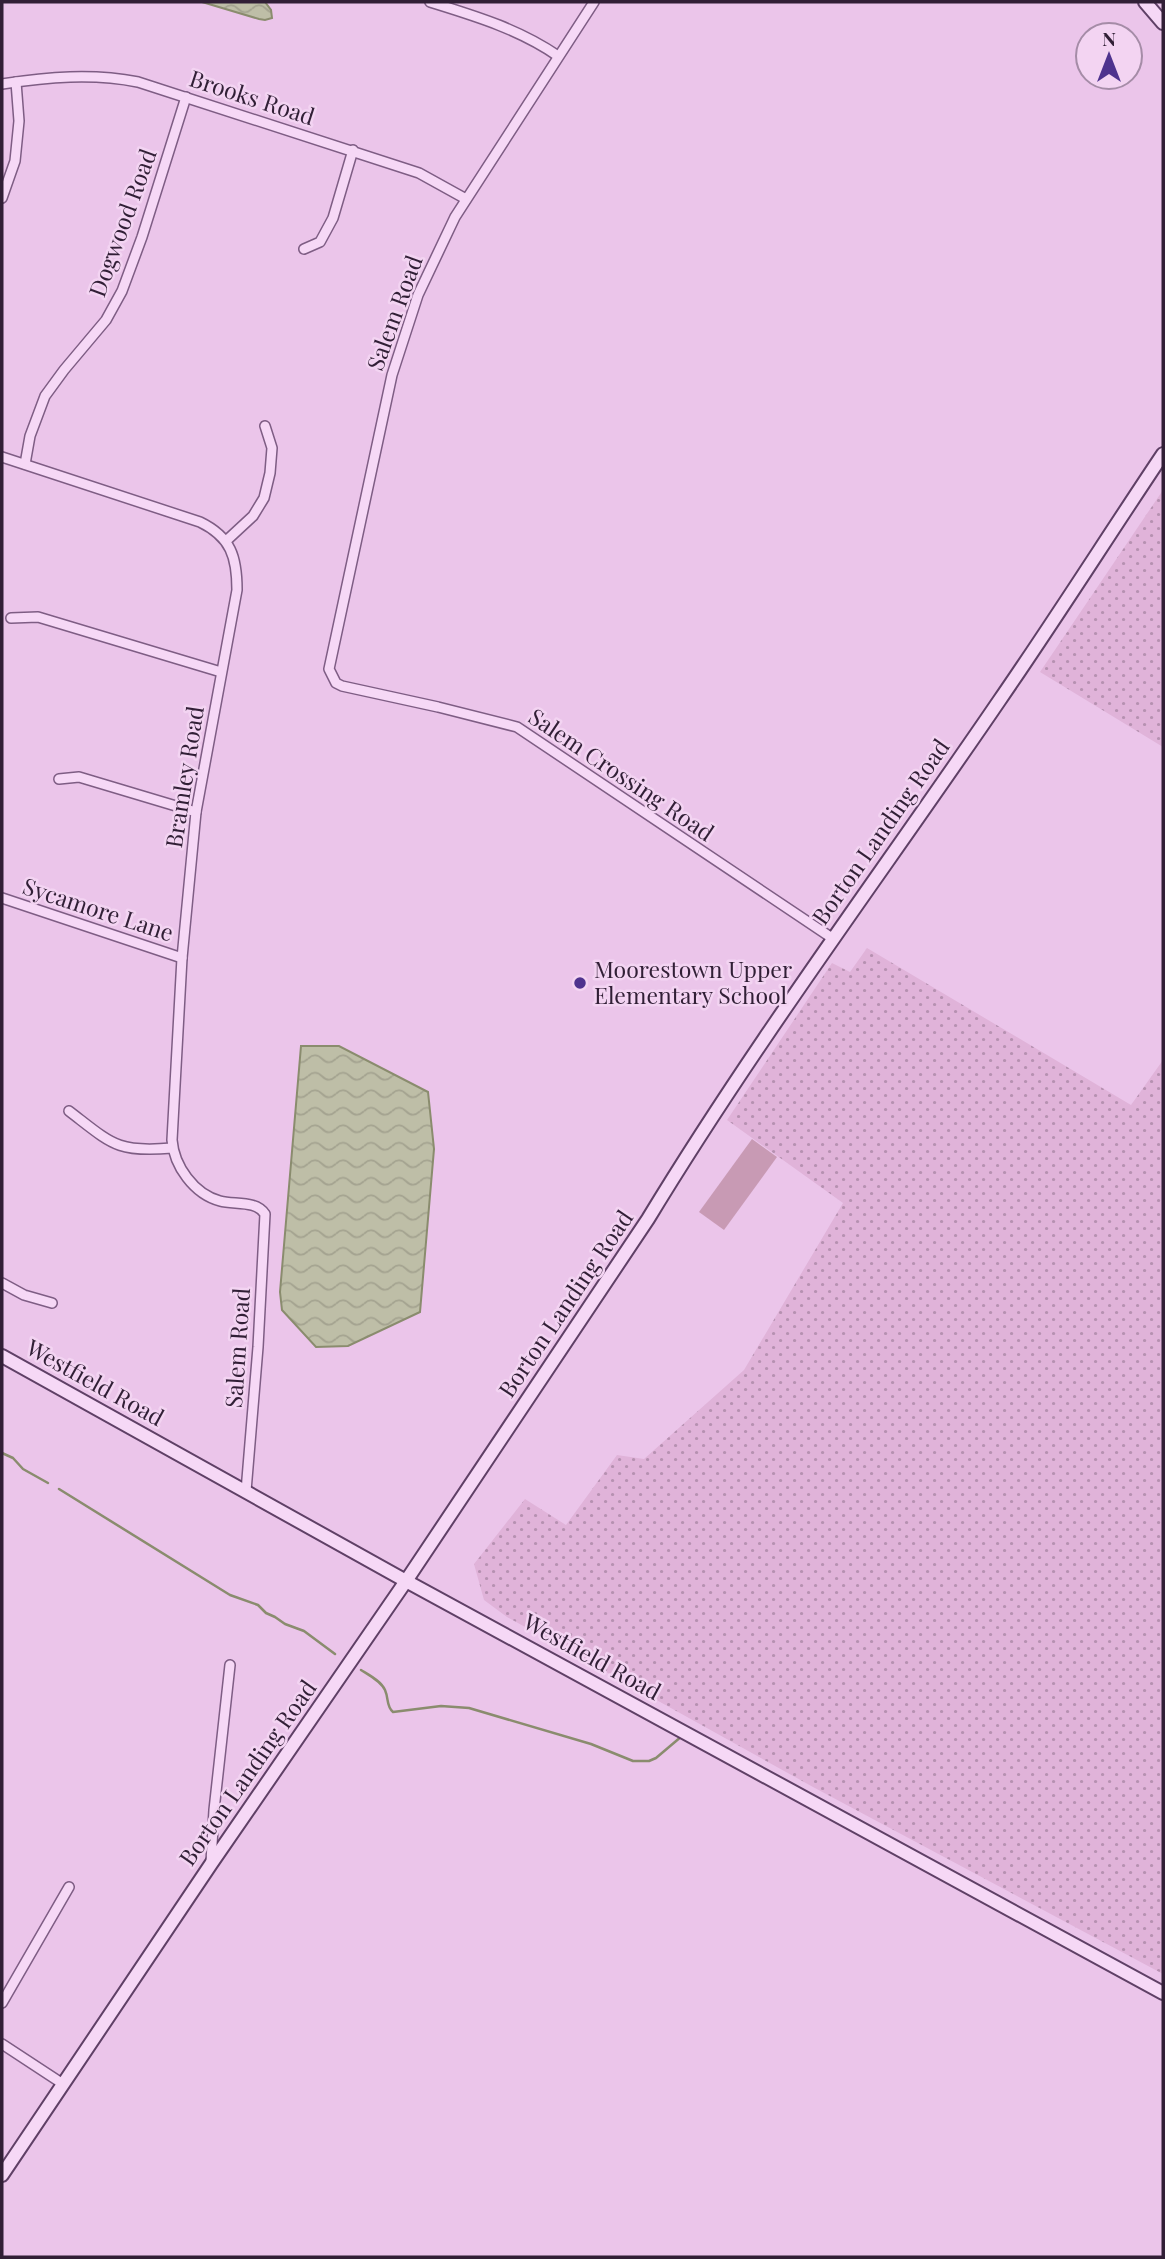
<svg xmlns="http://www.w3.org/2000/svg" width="1165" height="2259" viewBox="0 0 1165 2259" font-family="'Playfair Display',serif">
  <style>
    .farmland { fill: url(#farmland-dots) }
    .green { fill: #c89ab4 }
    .water { fill: url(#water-waves); stroke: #8a8c6e; stroke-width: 2 }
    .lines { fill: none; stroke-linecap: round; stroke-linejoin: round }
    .stream { stroke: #8a8c6e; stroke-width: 2.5 }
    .street-casing { stroke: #7e5d84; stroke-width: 12 }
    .secondary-casing { stroke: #5f4066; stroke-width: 16 }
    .street { stroke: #f6d8f6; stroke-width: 9 }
    .secondary { stroke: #f6d8f6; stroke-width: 12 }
    .poi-dot { fill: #4e328e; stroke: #f3d4f2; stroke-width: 2.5 }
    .labels { text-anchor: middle; stroke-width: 5; stroke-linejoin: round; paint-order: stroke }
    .street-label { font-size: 23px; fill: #311f36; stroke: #f3d4f2 }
    .poi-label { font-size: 23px; fill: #311f36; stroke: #f3d4f2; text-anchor: start }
  </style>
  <defs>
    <pattern id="farmland-dots" width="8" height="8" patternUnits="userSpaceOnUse" patternTransform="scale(1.75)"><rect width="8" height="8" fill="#e0b3d9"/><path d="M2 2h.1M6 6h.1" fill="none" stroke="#b691b1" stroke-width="1.8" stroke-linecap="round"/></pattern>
    <pattern id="water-waves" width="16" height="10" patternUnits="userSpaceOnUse" patternTransform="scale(1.75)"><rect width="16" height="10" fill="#bebea7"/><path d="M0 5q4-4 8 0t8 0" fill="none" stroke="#a4a390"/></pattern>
  </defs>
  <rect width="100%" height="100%" fill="#ebc5ea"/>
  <g class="farmland">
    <polygon points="1163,490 1163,747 1040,672"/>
    <polygon points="867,948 1131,1105 1163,1060 1163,1974 813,1787 507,1617 484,1600 474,1564 525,1499 566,1525 617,1455 644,1459 744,1370 843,1203 727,1120 832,963 850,972"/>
  </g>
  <polygon class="green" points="752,1139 777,1157 724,1230 699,1212"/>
  <g class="water">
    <polygon points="202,2 265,2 271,10 272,18 265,20 259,19"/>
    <polygon points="301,1046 339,1046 428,1092 434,1149 420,1312 348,1346 316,1347 282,1310 280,1292"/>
  </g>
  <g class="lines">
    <g class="stream">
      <polyline points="2,1453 13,1458 23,1469 48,1483"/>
      <polyline points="59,1489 230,1595 258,1605 266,1613 275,1617 285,1624 304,1631 335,1654"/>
      <path d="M361,1670C369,1675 381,1681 385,1690C389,1699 386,1706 393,1712L441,1706L469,1708L591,1744L633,1761H649L656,1758L682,1736"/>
    </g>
    <defs>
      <g id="street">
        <path d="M430,2C475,16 519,29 558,56"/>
        <polyline points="594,2 455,217 418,295 392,375 329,669 336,683 342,686 438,707 517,727 832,938"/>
        <path d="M2,84C48,77 92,73 138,82L419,173L466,199"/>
        <polyline points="2,198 15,161 19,121 16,82"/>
        <polyline points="304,249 320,242 333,218 353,150"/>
        <path d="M2,457L200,522C231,537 237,557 237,590L196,812L182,958L172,1140C174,1166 194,1194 220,1201C234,1205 256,1200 265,1214L258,1347L246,1491"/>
        <polyline points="25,464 30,436 45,396 64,370 106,320 122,291 142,237 186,97"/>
        <polyline points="226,541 253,516 264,498 270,473 272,448 265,426"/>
        <polyline points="11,618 38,617 221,672"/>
        <polyline points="59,779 79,777 196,812"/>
        <polyline points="2,898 182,958"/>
        <path d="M69,1111C112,1144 117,1153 172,1148"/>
        <polyline points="2,1283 24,1295 52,1303"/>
        <polyline points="211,1862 214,1810 230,1665"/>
        <polyline points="2,2003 69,1887"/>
        <polyline points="2,2044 63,2084"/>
      </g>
      <g id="secondary">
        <polyline points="1145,2 1163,23"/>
        <polyline points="2,1356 406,1581 1163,1993"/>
        <path d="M2,2175L211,1864L406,1581L648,1219C756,1041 881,874 999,701C1055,620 1108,536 1163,454"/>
      </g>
    </defs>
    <use href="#street" class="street-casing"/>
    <use href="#secondary" class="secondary-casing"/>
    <use href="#street" class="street"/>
    <use href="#secondary" class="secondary"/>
  </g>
  <circle class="poi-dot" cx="580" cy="983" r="7"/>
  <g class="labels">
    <g class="street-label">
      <text transform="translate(252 98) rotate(18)" y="8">Brooks Road</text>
      <text transform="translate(123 223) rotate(-70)" y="8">Dogwood Road</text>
      <text transform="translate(395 313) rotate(-70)" y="8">Salem Road</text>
      <text transform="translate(621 775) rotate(34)" y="8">Salem Crossing Road</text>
      <text transform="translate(185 777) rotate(-81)" y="8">Bramley Road</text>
      <text transform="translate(881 832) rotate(-55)" y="8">Borton Landing Road</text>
      <text transform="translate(98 910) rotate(18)" y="8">Sycamore Lane</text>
      <text transform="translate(566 1304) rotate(-56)" y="8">Borton Landing Road</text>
      <text transform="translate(238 1348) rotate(-86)" y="8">Salem Road</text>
      <text transform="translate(95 1383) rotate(29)" y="8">Westfield Road</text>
      <text transform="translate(592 1657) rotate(29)" y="8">Westfield Road</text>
      <text transform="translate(248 1773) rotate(-55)" y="8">Borton Landing Road</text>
    </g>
    <g class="poi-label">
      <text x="594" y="978">Moorestown Upper<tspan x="594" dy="26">Elementary School</tspan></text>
    </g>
  </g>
  <rect width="1165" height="2259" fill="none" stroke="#311f36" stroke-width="7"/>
  <g transform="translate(1109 56)"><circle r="33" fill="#f3d4f2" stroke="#a58ca7" stroke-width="2"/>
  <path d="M0-5L12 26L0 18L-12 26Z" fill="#4e328e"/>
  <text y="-10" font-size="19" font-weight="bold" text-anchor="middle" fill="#311f36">N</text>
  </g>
</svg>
